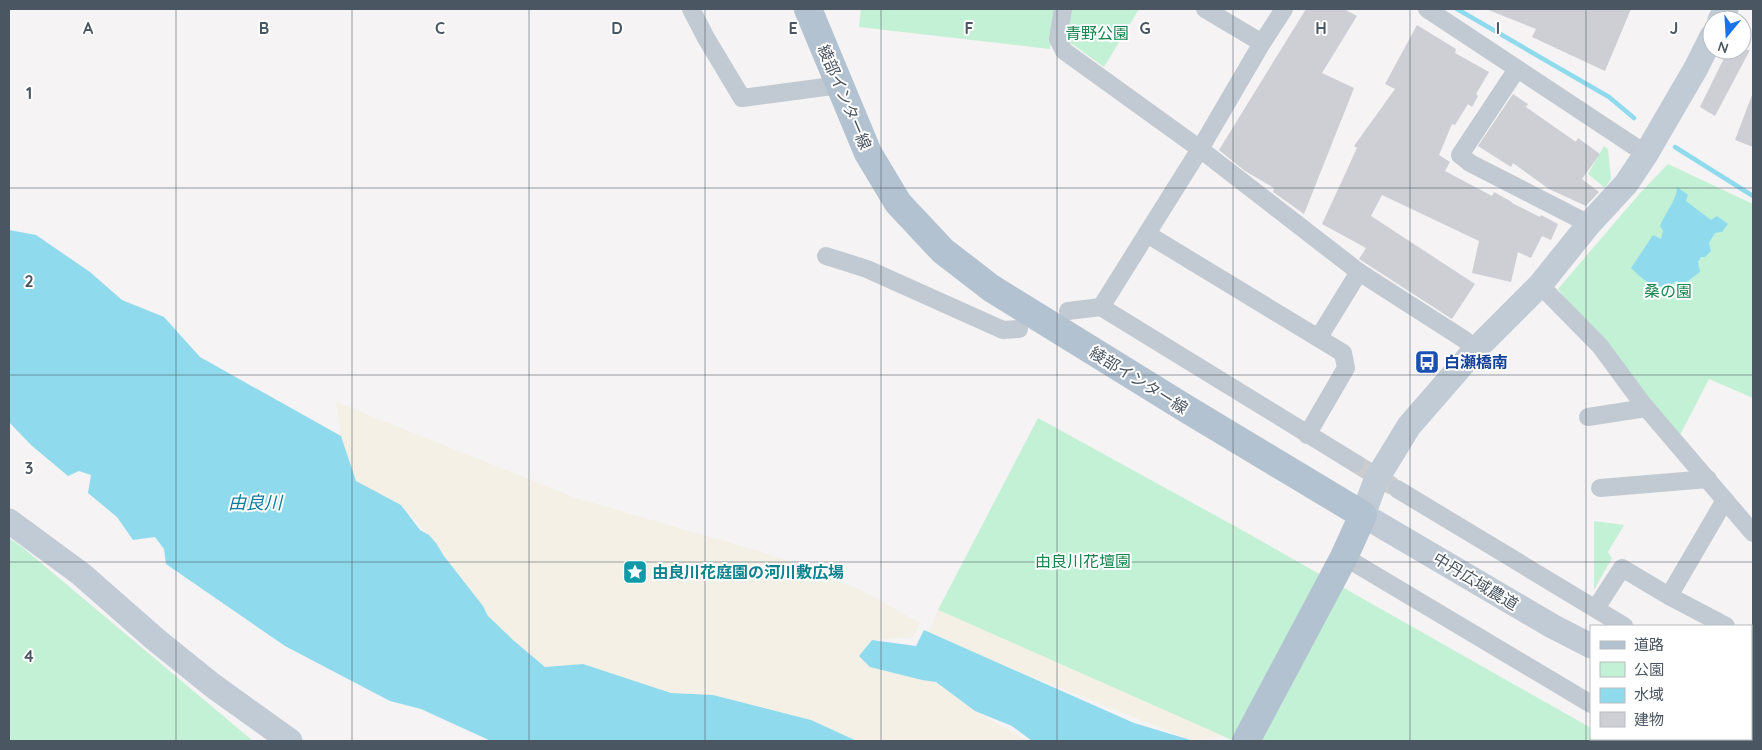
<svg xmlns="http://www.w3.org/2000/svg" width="1762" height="750" viewBox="0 0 1762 750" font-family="Quicksand,'Noto Sans JP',sans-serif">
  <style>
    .green { fill: #c3f1d5 }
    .sand { fill: #f5f0e5 }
    .water { fill: #90daee }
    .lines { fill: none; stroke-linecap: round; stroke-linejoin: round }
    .stream { stroke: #90daee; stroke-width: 4.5 }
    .building { fill: #cdcfd5 }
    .street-tunnel { stroke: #caccce; stroke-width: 18; stroke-dasharray: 18 9; stroke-linecap: butt }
    .street { stroke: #c1cad2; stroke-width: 18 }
    .secondary { stroke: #c1cbd6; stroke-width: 25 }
    .primary { stroke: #b3c2d1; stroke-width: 28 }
    .grid { fill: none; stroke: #4a5661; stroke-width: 1; stroke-opacity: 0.55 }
    .labels { text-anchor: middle; stroke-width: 4; stroke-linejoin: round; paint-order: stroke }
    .park-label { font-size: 16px; fill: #17864f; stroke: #fff }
    .street-label { font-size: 16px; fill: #4a5661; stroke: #fff }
    .transit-label { font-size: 16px; font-weight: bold; fill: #164399; stroke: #fff; text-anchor: start }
    .culture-label { font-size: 16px; font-weight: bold; fill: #0d838f; stroke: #fff; text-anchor: start }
    .water-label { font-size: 18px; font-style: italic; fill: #0c7c9b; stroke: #fff }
    .grid-label { font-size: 16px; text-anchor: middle; font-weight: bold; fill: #4a5661; stroke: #fff; stroke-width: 4; stroke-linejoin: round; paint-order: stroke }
  </style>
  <rect width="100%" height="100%" fill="#f5f3f3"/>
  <g class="green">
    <polygon points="861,9 1055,9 1050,49 859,27"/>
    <polygon points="1071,9 1139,9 1104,67 1068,41"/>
    <polygon points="1604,146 1608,149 1611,179 1605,188 1588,174"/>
    <polygon points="1668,164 1753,204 1753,398 1709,379 1678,439 1558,289 1641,192"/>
    <polygon points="1038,418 1249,534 1591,728 1591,739 1610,739 1615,741 1234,741 938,610"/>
    <polygon points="1594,521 1624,525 1608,552 1612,558 1594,590"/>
    <polygon points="9,538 22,547 253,741 9,741"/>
  </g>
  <g class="sand">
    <path d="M336,402L576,498L768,554L859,589L920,623L913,637L872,640L909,676L936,682L975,711L1029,741H857L811,720L713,695L671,693L583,664L545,667C524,649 495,631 483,606L429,535L401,505L356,481L341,436Z"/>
    <polygon points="938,610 1223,736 1193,741 993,661 929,632"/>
  </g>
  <g class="water">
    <path d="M1677,187L1688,195L1686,201L1711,220L1717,216L1728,224L1722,232L1715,233L1709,243L1711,251L1705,257H1701L1698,262L1700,272L1684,284L1676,281C1660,296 1643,280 1631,268L1653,235L1661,239L1663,231L1660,226C1664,215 1678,198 1677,187Z"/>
    <polygon points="9,230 36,235 90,272 122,300 164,317 200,357 341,436 356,481 401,505 420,530 429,535 436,543 444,556 483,606 488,616 513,640 545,667 583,664 671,693 713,695 811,720 857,741 491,741 421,709 390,701 285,646 166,564 164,549 155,537 133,540 117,517 88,493 91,475 79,471 68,476 31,445 9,422"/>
    <polygon points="924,630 1134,723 1194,741 1032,741 1012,726 975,711 936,682 922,680 870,667 859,656 872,640 916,646"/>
  </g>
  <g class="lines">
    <g class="stream">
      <polyline points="1457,9 1609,97 1634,118"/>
      <polyline points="1675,147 1753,196"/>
    </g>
  </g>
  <g class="building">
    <polygon points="1306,9 1344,9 1357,16 1322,73 1354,88 1304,214 1273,192 1274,188 1245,171 1219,150"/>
    <polygon points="1486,9 1631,9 1605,71 1532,37 1536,29"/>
    <polygon points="1417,25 1456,49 1455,53 1489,72 1476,94 1478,96 1472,107 1468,104 1455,125 1452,124 1439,155 1450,162 1445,171 1492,196 1494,192 1512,202 1512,203 1540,217 1541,215 1558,224 1551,240 1542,236 1531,258 1518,252 1511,282 1472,273 1479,241 1382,195 1371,216 1475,284 1452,319 1359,259 1366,248 1322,224 1357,148 1354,146 1395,89 1385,84"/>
    <polygon points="1728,50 1750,50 1715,116 1700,107"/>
    <polygon points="1513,94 1528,104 1526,107 1576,142 1578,138 1600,154 1582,179 1599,192 1586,206 1549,189 1513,163 1511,167 1478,146"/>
    <polygon points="1752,95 1753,96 1753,147 1735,140"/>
  </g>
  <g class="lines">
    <polyline class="street-tunnel" points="1355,463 1397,489"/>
    <g class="street">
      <polyline points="691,9 706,38 742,98 840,85"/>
      <polyline points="1063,9 1058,39 1064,51 1200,149 1359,272 1465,340 1475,350"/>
      <polyline points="1205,9 1262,43"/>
      <polyline points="1427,9 1646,154"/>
      <polyline points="1517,69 1460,155 1470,163 1589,224"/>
      <polyline points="1147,234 1343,353 1346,368 1307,435"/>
      <polyline points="826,256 867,269 1003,330 1019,329"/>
      <polyline points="1540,285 1600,346 1642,403 1753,533"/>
      <polyline points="1101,307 1200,149 1262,43 1284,9"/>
      <polyline points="1068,311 1101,307 1355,463"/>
      <polyline points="1319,337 1359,272"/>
      <polyline points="1588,417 1646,408"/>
      <polyline points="1600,488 1708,479"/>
      <polyline points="1397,489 1624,626"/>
      <polyline points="1353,562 1591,704"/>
      <polyline points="1669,596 1725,500"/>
      <polyline points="1596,608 1622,568 1669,596 1726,626"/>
      <polyline points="1751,639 1753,641"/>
      <polyline points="1651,739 1655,741"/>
    </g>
    <g class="secondary">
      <polyline points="1720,20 1726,9"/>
      <polyline points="9,521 81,574 155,639 212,685 290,741"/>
      <polyline points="1591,646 1552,626 1363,515 1376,480 1409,426 1475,350 1540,285 1589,224 1626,184 1646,154 1696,68 1712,36"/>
      <polyline points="1751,725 1753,726"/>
    </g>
    <polyline class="primary" points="808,9 868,153 898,203 943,251 991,288 1185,408 1363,515 1344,557 1246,741"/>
  </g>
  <path class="grid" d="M176,9V741M352,9V741M529,9V741M705,9V741M881,9V741M1057,9V741M1233,9V741M1410,9V741M1586,9V741M9,188H1753M9,375H1753M9,562H1753"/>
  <defs>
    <symbol id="bus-square" viewBox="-11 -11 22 22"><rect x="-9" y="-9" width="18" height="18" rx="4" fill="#1a4fb4" stroke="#fff"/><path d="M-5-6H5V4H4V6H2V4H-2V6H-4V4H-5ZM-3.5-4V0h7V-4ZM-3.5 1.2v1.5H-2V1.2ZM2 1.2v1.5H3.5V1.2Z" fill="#fff"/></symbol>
    <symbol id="sight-square" viewBox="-11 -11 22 22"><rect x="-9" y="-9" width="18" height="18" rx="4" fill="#0f9aa8" stroke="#fff"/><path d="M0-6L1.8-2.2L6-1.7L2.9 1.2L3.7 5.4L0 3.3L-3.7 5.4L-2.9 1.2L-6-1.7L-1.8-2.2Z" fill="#fff"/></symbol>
  </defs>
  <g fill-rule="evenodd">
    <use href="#bus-square" x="1413" y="348" width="28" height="28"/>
    <use href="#sight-square" x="621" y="558" width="28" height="28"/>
  </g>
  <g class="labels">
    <g class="park-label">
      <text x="1097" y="39">青野公園</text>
      <text x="1668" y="297">桑の園</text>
      <text x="1083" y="567">由良川花壇園</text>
    </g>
    <g class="street-label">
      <text transform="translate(845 97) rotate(67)" y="6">綾部インター線</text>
      <text transform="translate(1139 380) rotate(32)" y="6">綾部インター線</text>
      <text transform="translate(1476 581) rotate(31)" y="6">中丹広域農道</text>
    </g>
    <g class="transit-label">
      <text x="1444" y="368">白瀬橋南</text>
    </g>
    <g class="culture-label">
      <text x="652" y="578">由良川花庭園の河川敷広場</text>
    </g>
    <g class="water-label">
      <text x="255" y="509">由良川</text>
    </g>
  </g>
  <g class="grid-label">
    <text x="88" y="34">A</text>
    <text x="264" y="34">B</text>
    <text x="440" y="34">C</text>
    <text x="617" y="34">D</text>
    <text x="793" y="34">E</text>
    <text x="969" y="34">F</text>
    <text x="1145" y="34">G</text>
    <text x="1321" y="34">H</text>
    <text x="1498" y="34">I</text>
    <text x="1674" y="34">J</text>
    <text x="29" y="99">1</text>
    <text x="29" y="287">2</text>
    <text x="29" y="474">3</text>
    <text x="29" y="662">4</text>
  </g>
  <rect width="1762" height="750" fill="none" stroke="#4a5661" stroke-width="20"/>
  <rect x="1590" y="625" width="162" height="115" fill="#ffffff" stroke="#b7bbc0"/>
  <rect x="1600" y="641" width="25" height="8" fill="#b3c2d1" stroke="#b7bbc0"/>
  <text x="1634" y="650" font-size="15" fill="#4a5661">道路</text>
  <rect x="1600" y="662" width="25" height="15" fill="#c3f1d5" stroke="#b7bbc0"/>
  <text x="1634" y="675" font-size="15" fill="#4a5661">公園</text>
  <rect x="1600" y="688" width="25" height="15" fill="#90daee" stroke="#b7bbc0"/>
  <text x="1634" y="700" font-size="15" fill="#4a5661">水域</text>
  <rect x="1600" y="712" width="25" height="15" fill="#cdcfd5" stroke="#b7bbc0"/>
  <text x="1634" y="725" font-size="15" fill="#4a5661">建物</text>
  <g transform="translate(1727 35) rotate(198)"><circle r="24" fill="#ffffff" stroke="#b7bbc0"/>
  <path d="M0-4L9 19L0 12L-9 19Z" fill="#1a73e8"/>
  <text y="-8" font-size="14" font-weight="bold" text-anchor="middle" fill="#4a5661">N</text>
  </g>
</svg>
